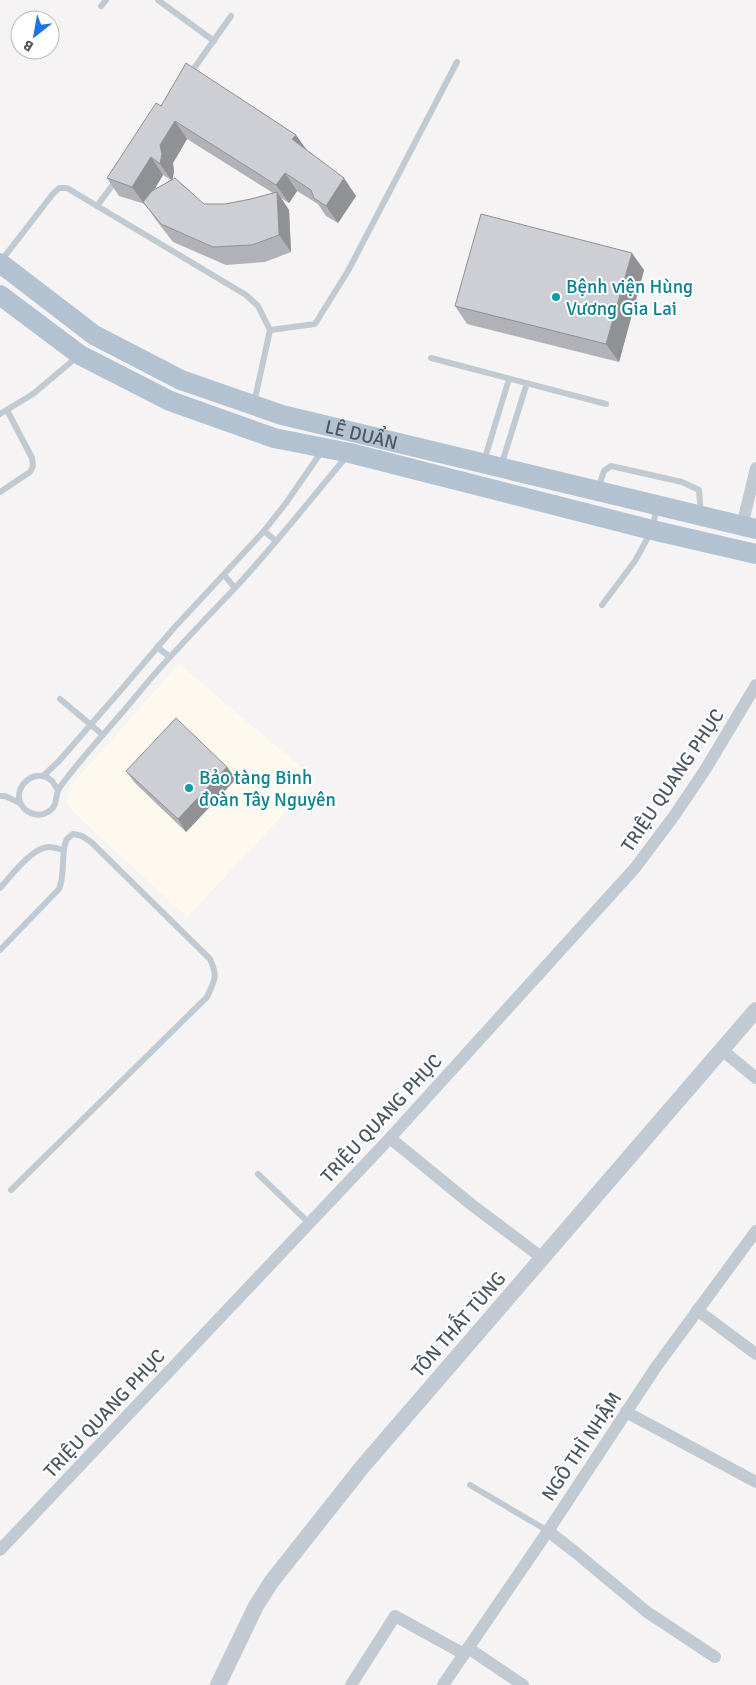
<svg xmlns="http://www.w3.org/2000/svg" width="756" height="1685" viewBox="0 0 756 1685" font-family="Signika,sans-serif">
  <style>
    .commercial { fill: #fdf9ef }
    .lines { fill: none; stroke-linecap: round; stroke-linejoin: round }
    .service { stroke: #c1cad2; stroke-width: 6 }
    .minor { stroke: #c1cad2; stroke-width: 12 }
    .tertiary { stroke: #c1cad2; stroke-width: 16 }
    .primary { stroke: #b3c2d1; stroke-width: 20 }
    .wall { fill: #b0b2b7; fill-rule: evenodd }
    .shaded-wall { fill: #909195 }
    .building { fill: #cdcfd5; stroke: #909195 }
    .culture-dot { fill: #0f9aa8; stroke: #fff; stroke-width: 2 }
    .labels { text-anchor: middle; stroke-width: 4; stroke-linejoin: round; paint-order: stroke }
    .culture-label { font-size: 19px; fill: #0d838f; stroke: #fff; text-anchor: start }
    .street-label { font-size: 19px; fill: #4a5661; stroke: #fff }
  </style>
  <rect width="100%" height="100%" fill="#f5f3f3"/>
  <polygon class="commercial" points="179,664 316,780 187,917 72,811 67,802 68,792 72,784"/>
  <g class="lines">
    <g class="service">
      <polyline points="158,0 214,41"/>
      <polyline points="101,6 106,0"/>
      <polyline points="190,74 231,16"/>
      <polyline points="97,206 117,179"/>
      <polyline points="1,261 52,195 59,188 67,188 246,295 258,306 270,330 254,403"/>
      <polyline points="270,330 315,324 348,271 457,62"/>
      <polyline points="431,358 606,404"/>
      <polyline points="0,414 33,394 77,357"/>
      <polyline points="484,461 509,379"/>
      <polyline points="501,466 527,383"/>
      <polyline points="598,489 604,471 611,466 682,482 699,490 701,513"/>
      <polyline points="0,492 30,472 33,466 32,458 7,410"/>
      <polyline points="264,531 276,541"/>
      <polyline points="224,575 235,588"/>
      <polyline points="602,605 635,561 652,530 657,507"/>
      <polyline points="157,647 170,657"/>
      <polyline points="60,699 103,735"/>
      <polyline points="43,776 59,761 121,690 173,629 264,531 286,503 322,451"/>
      <path d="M58,790C56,788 54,783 52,781C37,767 14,784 20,802C24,813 38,818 48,812C59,806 54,795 60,787C79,761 100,738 121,714C137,695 153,675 170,657C191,634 213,611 235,588C274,546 310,500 347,456"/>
      <polyline points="0,796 5,796 20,803"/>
      <path d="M0,888C11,876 32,848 48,847C53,847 59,849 64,850"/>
      <path d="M0,950L59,889C66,873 60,851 67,839C67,839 73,834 73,834L82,836L91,842L210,959C218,976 215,980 207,997L11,1190"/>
      <polyline points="258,1174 309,1223"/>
      <polyline points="470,1485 548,1531"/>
    </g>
    <g class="minor">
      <polyline points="742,526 756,468"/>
      <polyline points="722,1050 756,1078"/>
      <polyline points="390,1138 472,1205 541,1257"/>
      <polyline points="697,1310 756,1354"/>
      <polyline points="626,1412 756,1482"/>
      <polyline points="548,1531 575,1552 647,1612 715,1657"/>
      <polyline points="0,1550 390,1138 635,868 674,816 705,770 756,685"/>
      <polyline points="468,1648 523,1685"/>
      <polyline points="351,1685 395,1616 464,1654"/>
      <polyline points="443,1685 548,1531 656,1367 756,1231"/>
    </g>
    <polyline class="tertiary" points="218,1685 256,1606 272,1581 363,1466 756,1010"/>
    <g class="primary">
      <path id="s1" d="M0,263L94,335L181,380L282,415L756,529"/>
      <polyline points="0,295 80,355 170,401 274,438 350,453 652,530 756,554"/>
    </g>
  </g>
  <g class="wall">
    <path d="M161,106L296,135L306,149L356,196L338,223L326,216L318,204L297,191L289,203L281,198L289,210L291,252L265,262L226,265L173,242L156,220L145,204L119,196L107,178ZM187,139L273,193L251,199L225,204H204L172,180L174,172L173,163ZM163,175L171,180L154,190Z"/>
    <polygon points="644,270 619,362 467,324 455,306"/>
    <polygon points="227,767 236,779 186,832 135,783 126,771"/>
  </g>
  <g class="shaded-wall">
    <polygon points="175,121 187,139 173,163 174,172 172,181 160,164 160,145"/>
    <polygon points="296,135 308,152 292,139"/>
    <polygon points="151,157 163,175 145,205 132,187"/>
    <polygon points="285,173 297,191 289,203 276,185"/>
    <polygon points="344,178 356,196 338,223 326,206"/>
    <polygon points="277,192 289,210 291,252 279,235"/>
    <polygon points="632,253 644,270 619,362 606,344"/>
    <polygon points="227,767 236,779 186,832 178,819"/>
  </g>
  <g class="building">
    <polygon points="186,63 296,135 292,139 344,178 326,206 314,198 311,190 285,173 276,185 175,121 160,145 162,154 160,164 151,157 132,187 107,178 156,103 161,106"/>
    <polygon points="175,178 204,204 225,204 251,199 277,192 279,235 252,245 213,247 161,224 143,202 152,191"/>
    <polygon points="481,214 632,253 606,344 455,306"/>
    <polygon points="176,718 227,767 178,819 126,771"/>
  </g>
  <g class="culture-dot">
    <circle cx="556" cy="297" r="5"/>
    <circle cx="189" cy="788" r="5"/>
  </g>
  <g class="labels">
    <g class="culture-label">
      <text x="566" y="293">Bệnh viện Hùng<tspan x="566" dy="22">Vương Gia Lai</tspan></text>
      <text x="199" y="784">Bảo tàng Binh<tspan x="199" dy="22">đoàn Tây Nguyên</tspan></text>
    </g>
    <g class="street-label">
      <text dy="7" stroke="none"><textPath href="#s1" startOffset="405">LÊ DUẨN</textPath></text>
      <text transform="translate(672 780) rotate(-56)" y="7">TRIỆU QUANG PHỤC</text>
      <text transform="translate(381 1118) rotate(-47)" y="7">TRIỆU QUANG PHỤC</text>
      <text transform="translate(458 1324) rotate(-49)" y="7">TÔN THẤT TÙNG</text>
      <text transform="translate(104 1413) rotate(-47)" y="7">TRIỆU QUANG PHỤC</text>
      <text transform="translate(581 1446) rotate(-56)" y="7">NGÔ THÌ NHẬM</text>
    </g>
  </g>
  <g transform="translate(35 35) rotate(211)"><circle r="24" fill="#ffffff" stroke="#b7bbc0"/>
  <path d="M0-4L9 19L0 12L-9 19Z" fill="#1a73e8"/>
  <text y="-8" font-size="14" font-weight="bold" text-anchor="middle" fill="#4a5661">B</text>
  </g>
</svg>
